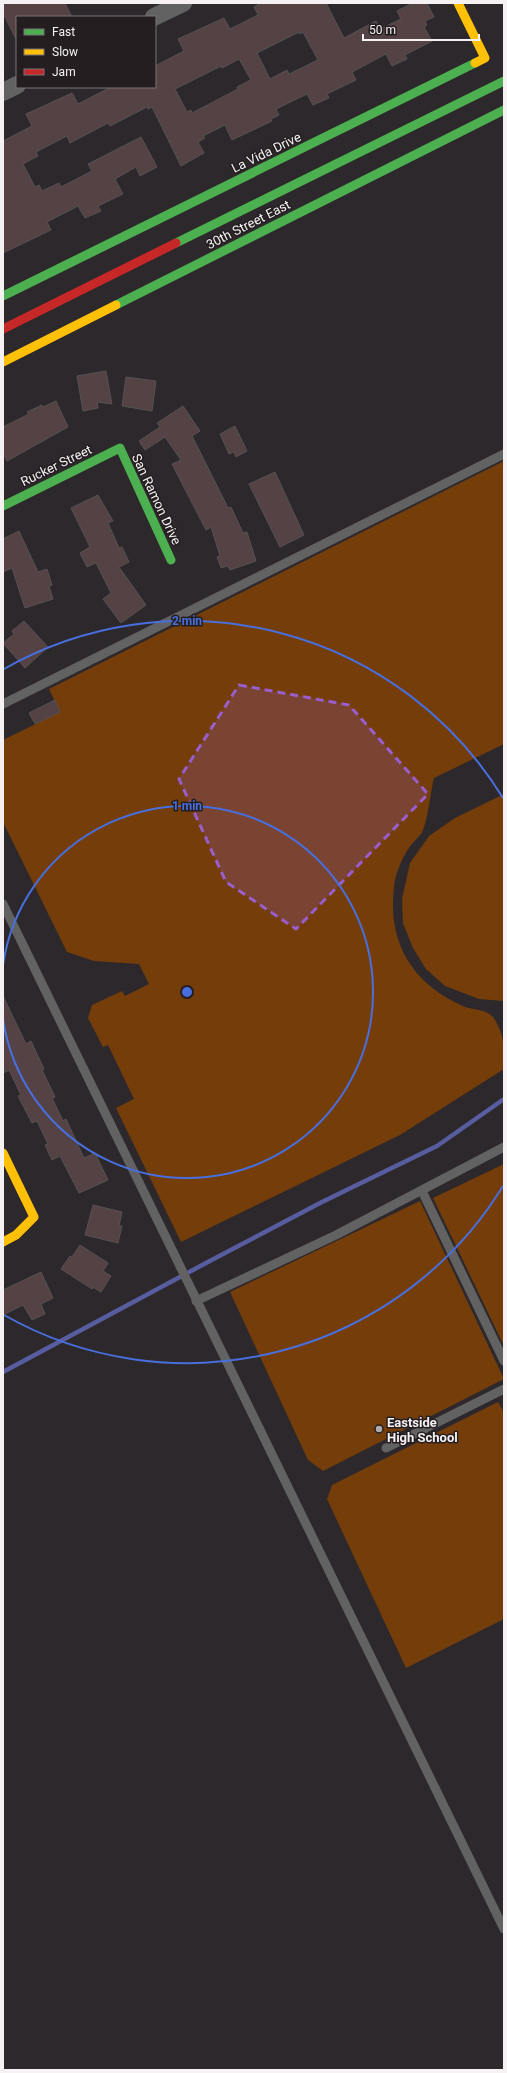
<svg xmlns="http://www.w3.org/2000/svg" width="507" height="2073" viewBox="0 0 507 2073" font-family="Roboto,sans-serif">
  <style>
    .green { fill: #743d0a }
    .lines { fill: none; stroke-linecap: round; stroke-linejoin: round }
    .stream { stroke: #575d9f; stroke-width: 4.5 }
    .building { fill: #544244; stroke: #565253; fill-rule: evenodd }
    .lane { stroke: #636263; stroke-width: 9 }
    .street { stroke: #636263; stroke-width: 18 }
    .fast { stroke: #4caf50; stroke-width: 9 }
    .slow { stroke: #ffc107; stroke-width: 9 }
    .jam { stroke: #c62828; stroke-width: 9 }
    .marked { fill: #9a5dcc; fill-opacity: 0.2; stroke: #9a5dcc; stroke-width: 3; stroke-dasharray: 8 5; stroke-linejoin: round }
    .ring { fill: none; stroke: #486fdd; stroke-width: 2 }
    .poi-dot { fill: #b0abad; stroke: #241e21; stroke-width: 1.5 }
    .labels { text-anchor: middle; stroke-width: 3; stroke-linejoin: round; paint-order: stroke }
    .street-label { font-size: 13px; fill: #f6f1f3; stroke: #241e21 }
    .poi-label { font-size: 13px; font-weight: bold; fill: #f6f1f3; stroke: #241e21; text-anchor: start }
    .centre { fill: #486fdd; stroke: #241e21; stroke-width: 2 }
    .ring-label { font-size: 12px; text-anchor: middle; font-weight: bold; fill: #486fdd; stroke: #241e21; stroke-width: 3; stroke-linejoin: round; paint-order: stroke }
  </style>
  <rect width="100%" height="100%" fill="#2d282b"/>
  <g class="green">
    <path d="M504,461V744L434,778C431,789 427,826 421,834C418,838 414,841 411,845C403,855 395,874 394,887C387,943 413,985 465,1007C474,1010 486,1009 493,1017C505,1034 504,1049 504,1069L400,1135L181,1242L116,1108L134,1099L108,1045L103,1047L88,1018L92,1005L122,991L125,996L149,984L139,964L94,961L67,952L3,822V740L60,712L49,689Z"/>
    <polygon points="504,794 504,1001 479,999 445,986 426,969 413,948 403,923 402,899 410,863 429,836 455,818"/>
    <polygon points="504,1164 504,1346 433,1198"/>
    <polygon points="420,1201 504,1379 323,1471 308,1460 230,1292"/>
    <polygon points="498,1402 504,1413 504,1619 406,1668 327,1499 332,1485"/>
  </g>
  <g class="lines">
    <polyline class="stream" points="3,1372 206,1263 322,1202 437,1146 504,1099"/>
  </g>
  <g class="building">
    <polygon points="3,3 65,3 72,17 17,17 17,41 3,13"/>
    <path d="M261,3H326L344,38L376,21L380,29L401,19L397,11L413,3H427L434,17L425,21L427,25L424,27L432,41L405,55L407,59L392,66L386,54L352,72L356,80L327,94L329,98L313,105L307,94L276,109L279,115L271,119L272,121L232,140L225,125L203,136L205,138L198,142L204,153L181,166L152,107L148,109L147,107L110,126L108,123L70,143L67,136L36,152L38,156L23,164L35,187L39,185L42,191L59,183L61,187L92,171L88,164L141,137L157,167L140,176L136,167L115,179L123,194L98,206L101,211L85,218L78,206L47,222L51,230L3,253V141L32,126L26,114L72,93L78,104L111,87H155V66L184,51L178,39L224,18L230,29L258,15L254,7ZM299,32L300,34L303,32L318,60L289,74L287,70L270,79L257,53ZM239,59L251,80L237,87L238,89L192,113L191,110L187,112L175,89L221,66L222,68Z"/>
    <polygon points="106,371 112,404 97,402 98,408 83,411 77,376"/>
    <polygon points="126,377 156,381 152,411 122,406"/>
    <polygon points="56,401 68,427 7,461 3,453 3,427 29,414 27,412 42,405 43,407"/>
    <polygon points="183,406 200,431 192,436 228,508 231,507 243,533 247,532 256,561 230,570 228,566 221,568 217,557 220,556 211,527 206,530 172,464 181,460 165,437 145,450 139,441 160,427 157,423"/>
    <polygon points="235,426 247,451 236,457 234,452 229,454 220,434"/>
    <polygon points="275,472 304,535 280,547 249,484"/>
    <polygon points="98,495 113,521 108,523 119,548 122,547 129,562 119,567 146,605 121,623 103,599 111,593 96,563 87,567 80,553 90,547 71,508"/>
    <polygon points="19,531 38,572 47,569 52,585 49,586 53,599 25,608 12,568 3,572 3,539"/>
    <polygon points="24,621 48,647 25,668 3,643 14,634 12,631"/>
    <polygon points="55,700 60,712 35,724 29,713"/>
    <polygon points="3,996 26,1044 31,1041 44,1069 42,1070 55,1097 52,1098 63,1121 66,1119 84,1158 95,1153 108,1180 79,1193 60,1156 52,1160 45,1145 48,1144 37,1121 32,1123 18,1096 21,1095 9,1070 3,1073"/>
    <polygon points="93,1205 122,1212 119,1226 122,1226 118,1243 85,1235"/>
    <polygon points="80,1245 108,1263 103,1271 111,1276 101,1292 93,1287 92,1289 61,1269 70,1256 72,1257"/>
    <polygon points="41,1272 53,1298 41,1304 45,1314 32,1320 23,1305 3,1315 3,1290"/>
  </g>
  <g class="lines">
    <g class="lane">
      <polyline points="3,704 504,454"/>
      <polyline points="3,904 504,1929"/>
      <polyline points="422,1191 504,1361"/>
      <polyline points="196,1301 336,1235 504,1147"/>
      <polyline points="386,1448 504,1389"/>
    </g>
    <g class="street">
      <polyline points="154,17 183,3"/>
      <polyline points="3,92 17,85"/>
    </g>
    <g class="fast">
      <polyline points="176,243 504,81"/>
      <polyline points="3,296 475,63"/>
      <polyline points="116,305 504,110"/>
      <polyline points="3,506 120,448 171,560"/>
    </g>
    <g class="slow">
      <polyline points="458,3 485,58 475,63"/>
      <polyline points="3,362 116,305"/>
      <polyline points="3,1153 34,1217 16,1235 3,1242"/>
    </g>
    <polyline class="jam" points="3,329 176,243"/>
  </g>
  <path class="marked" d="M239,685L349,705L428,794L296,929L226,882L179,779Z"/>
  <g class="ring">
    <path d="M3 965A186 186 0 1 1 3 1019"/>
    <path d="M503 1186A371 371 0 0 1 4 1315M4 669A371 371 0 0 1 503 798"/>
  </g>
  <circle class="poi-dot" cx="379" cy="1429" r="4"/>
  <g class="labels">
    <g class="street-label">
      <text transform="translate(266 152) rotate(-26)" y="5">La Vida Drive</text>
      <text transform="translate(248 224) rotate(-27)" y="5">30th Street East</text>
      <text transform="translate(56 465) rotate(-26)" y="5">Rucker Street</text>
      <text transform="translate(157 499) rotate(65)" y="5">San Ramon Drive</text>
    </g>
    <g class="poi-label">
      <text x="387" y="1427">Eastside<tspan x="387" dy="15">High School</tspan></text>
    </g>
  </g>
  <circle cx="187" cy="992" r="6" class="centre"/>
  <g class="ring-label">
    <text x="187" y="625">2 min</text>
    <text x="187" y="810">1 min</text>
  </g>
  <rect width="507" height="2073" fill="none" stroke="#f6f1f3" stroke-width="8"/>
  <rect x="16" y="16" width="140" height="72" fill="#241e21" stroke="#787275"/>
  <rect x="24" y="29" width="20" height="6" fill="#4caf50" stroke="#787275"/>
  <text x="52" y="36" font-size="12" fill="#f6f1f3">Fast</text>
  <rect x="24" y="49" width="20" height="6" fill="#ffc107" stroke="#787275"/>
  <text x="52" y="56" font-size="12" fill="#f6f1f3">Slow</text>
  <rect x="24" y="69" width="20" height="6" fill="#c62828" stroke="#787275"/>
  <text x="52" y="76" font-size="12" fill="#f6f1f3">Jam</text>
  <path d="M363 34v6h116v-6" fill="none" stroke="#f6f1f3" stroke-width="2"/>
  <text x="369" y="34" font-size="12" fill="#f6f1f3" stroke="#241e21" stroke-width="3" paint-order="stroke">50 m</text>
</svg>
